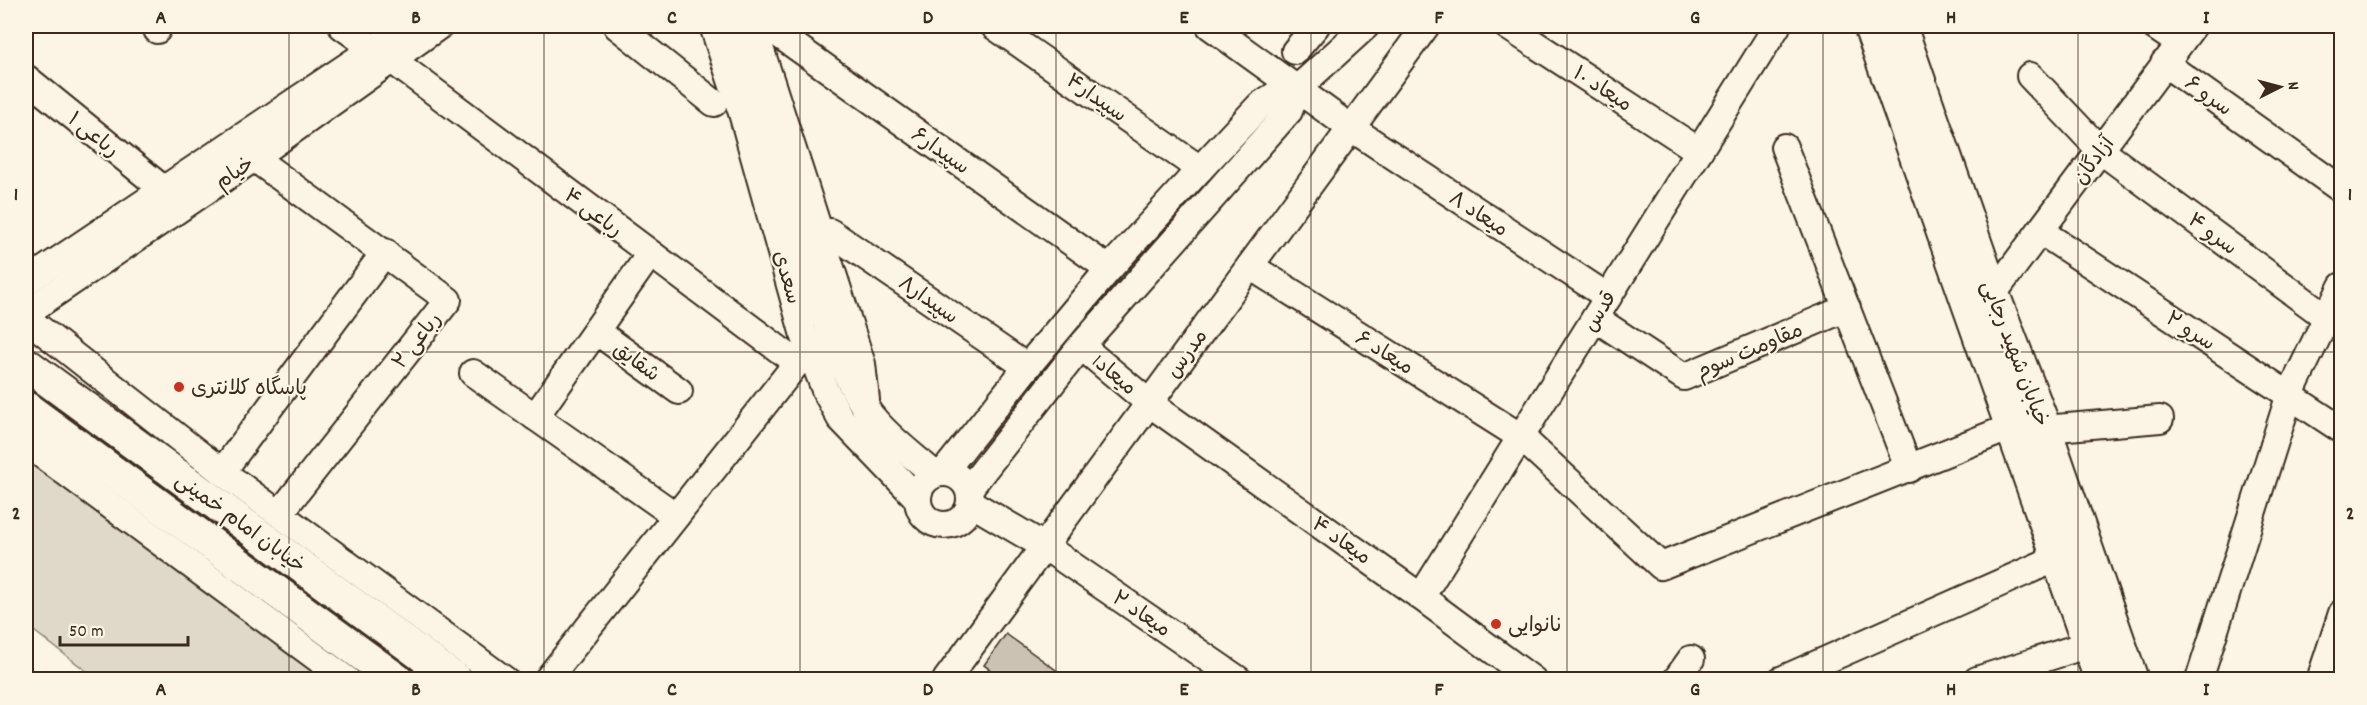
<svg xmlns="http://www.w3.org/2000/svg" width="2367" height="705" viewBox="0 0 2367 705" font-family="Dekko,'Playpen Sans Arabic',sans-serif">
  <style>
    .green { fill: #e0d8c8; stroke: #8e8173; stroke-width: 1.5 }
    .building { fill: #ccc2b3; stroke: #3b2a1e; stroke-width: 1.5 }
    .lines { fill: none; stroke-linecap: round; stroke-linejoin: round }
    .minor-casing { stroke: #3b2a1e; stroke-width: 30 }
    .major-casing { stroke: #3b2a1e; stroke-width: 36 }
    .minor { stroke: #fcf5e5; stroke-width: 26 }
    .major { stroke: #fcf5e5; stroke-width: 32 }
    .grid { fill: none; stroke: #3b2a1e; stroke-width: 1.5; stroke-opacity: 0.55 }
    .poi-dot { fill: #c8321e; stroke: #fcf5e5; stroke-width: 2 }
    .labels { text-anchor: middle; stroke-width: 4.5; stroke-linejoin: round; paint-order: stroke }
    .street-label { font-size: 21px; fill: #3b2a1e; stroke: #fcf5e5 }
    .poi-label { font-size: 21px; fill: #3b2a1e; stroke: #fcf5e5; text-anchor: start }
    .neatline { fill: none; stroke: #3b2a1e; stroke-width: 2 }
    .grid-label { font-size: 20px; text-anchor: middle; font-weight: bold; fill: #3b2a1e }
  </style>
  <rect width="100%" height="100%" fill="#fcf5e5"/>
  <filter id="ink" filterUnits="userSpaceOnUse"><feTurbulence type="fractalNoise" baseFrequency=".0167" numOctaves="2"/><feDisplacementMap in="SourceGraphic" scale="12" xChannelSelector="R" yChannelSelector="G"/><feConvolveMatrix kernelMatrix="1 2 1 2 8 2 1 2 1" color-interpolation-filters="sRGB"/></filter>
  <g filter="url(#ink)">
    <polygon class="green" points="26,457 326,679 97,679 26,625"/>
    <polygon class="building" points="1006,634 1070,680 1004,680 984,665"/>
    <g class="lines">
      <defs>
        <g id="minor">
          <polyline points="342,26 374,49"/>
          <polyline points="617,26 714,103"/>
          <polyline points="713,26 742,113 803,332 825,390 840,418 917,498"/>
          <path d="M733,26L834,345C843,367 852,389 866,409C884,434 911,454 934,474"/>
          <polyline points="753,26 862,364 866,400"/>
          <polyline points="994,26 1200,169"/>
          <polyline points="1210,26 1351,128 1608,297"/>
          <polyline points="1507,26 1699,151"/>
          <polyline points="2154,26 2179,43"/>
          <polyline points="157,30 159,26"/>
          <polyline points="774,31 1109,269"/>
          <polyline points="1295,51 1316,26"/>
          <polyline points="392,60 797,363 547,680"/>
          <polyline points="2164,63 2342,190"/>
          <polyline points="2030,76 2100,150 2326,317"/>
          <polyline points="26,78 163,189"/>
          <polyline points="1784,147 1909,469"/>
          <polyline points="254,158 448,300 280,513"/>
          <polyline points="2040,231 2342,430"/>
          <polyline points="830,232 1027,367"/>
          <polyline points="1250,266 1521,437 1661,566 2011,427"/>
          <polyline points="26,282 407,26"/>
          <polyline points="1993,294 2193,26"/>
          <polyline points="26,313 254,158 439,26"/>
          <polyline points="26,318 222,472 505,680"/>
          <polyline points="1595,318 1684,377 1847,308"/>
          <polyline points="596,331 679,391"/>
          <polyline points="1081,346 1149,403 1421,597 1533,680"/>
          <polyline points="473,373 676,516"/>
          <polyline points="535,417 650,254"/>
          <polyline points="2045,429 2160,419"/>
          <polyline points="26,443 347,680"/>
          <polyline points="222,472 385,252"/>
          <circle cx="944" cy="499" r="26"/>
          <polyline points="943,473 1027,367 1109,269 1200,169 1260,105 1277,94 1297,89"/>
          <polyline points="969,489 1081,346 1289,111 1297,89 1366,26"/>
          <polyline points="971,503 1044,546 1239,680"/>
          <polyline points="1421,597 1777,26"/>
          <polyline points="946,680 1426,26"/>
          <polyline points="1676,680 1691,659"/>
          <polyline points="1781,680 2059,557"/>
          <polyline points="1977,680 2089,644"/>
          <polyline points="2199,680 2290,394 2342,286"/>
          <polyline points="2320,680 2342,613"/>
        </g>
        <g id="major">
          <polyline points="1870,26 2101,680"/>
          <polyline points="1900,26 1993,294 2045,429 2132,680"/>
          <polyline points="26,364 456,680"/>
          <polyline points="26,408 397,680"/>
        </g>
      </defs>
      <use href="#minor" class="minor-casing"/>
      <use href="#major" class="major-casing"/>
      <use href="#minor" class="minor"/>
      <use href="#major" class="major"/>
    </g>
  </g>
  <path class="grid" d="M289,26V680M544,26V680M800,26V680M1056,26V680M1311,26V680M1567,26V680M1823,26V680M2078,26V680M26,352H2342"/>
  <g class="poi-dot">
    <circle cx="179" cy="387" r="6"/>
    <circle cx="1496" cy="624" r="6"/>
  </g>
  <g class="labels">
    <g class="street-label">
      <text transform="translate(1603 88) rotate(33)" y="7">میعاد ۱۰</text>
      <text transform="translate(2209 95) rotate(36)" y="7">سرو ۶</text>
      <text transform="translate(1097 97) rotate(35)" y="7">سپیدار۴</text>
      <text transform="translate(94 134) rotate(39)" y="7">رباعی ۱</text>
      <text transform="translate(941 150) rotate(35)" y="7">سپیدار۶</text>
      <text transform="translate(2093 160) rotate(-53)" y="7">آزادگان</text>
      <text transform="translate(234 172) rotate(-34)" y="7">خیام</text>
      <text transform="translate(594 212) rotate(37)" y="7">رباعی ۴</text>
      <text transform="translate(1479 213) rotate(33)" y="7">میعاد ۸</text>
      <text transform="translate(2213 233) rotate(37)" y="7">سرو ۴</text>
      <text transform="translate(788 277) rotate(74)" y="7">سعدی</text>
      <text transform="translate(929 299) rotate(35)" y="7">سپیدار۸</text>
      <text transform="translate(1599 311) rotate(-58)" y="7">قدس</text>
      <text transform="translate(2191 330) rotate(33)" y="7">سرو ۲</text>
      <text transform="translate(416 340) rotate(-52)" y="7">رباعی ۲</text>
      <text transform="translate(1749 350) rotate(-23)" y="7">مقاومت سوم</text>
      <text transform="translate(1385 352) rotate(32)" y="7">میعاد ۶</text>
      <text transform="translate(1186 353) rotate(-54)" y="7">مدرس</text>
      <text transform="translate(2016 353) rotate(69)" y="7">خیابان شهید رجایی</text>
      <text transform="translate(637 361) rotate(36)" y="7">شقایق</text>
      <text transform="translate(1115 374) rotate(40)" y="7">میعاد1</text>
      <text transform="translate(241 522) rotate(36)" y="7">خیابان امام خمینی</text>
      <text transform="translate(1342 540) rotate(35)" y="7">میعاد ۴</text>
      <text transform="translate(1142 613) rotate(34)" y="7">میعاد ۲</text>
    </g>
    <g class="poi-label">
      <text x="191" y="394">پاسگاه کلانتری</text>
      <text x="1508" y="631">نانوایی</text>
    </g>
  </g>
  <rect width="2367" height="705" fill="none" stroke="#fcf5e5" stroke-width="66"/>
  <g transform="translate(2280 87) rotate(84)" stroke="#fcf5e5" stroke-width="4.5" paint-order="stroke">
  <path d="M0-4.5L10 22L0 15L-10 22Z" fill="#3b2a1e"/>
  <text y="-9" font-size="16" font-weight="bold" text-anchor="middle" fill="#3b2a1e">N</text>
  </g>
  <path d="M60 636v9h128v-9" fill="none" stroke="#3b2a1e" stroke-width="3"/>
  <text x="69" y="636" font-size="18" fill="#3b2a1e" stroke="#fcf5e5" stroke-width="4.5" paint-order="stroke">50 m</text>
  <rect x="33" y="33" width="2301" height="639" class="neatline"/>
  <g class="grid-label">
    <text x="161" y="23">A</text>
    <text x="416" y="23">B</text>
    <text x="672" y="23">C</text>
    <text x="928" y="23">D</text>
    <text x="1184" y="23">E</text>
    <text x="1439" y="23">F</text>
    <text x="1695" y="23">G</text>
    <text x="1951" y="23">H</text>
    <text x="2206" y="23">I</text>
    <text x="16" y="200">1</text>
    <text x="2350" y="200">1</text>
    <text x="16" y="519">2</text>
    <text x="2350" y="519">2</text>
    <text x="161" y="695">A</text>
    <text x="416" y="695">B</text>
    <text x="672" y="695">C</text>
    <text x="928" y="695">D</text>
    <text x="1184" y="695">E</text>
    <text x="1439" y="695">F</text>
    <text x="1695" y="695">G</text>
    <text x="1951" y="695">H</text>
    <text x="2206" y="695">I</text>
  </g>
</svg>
